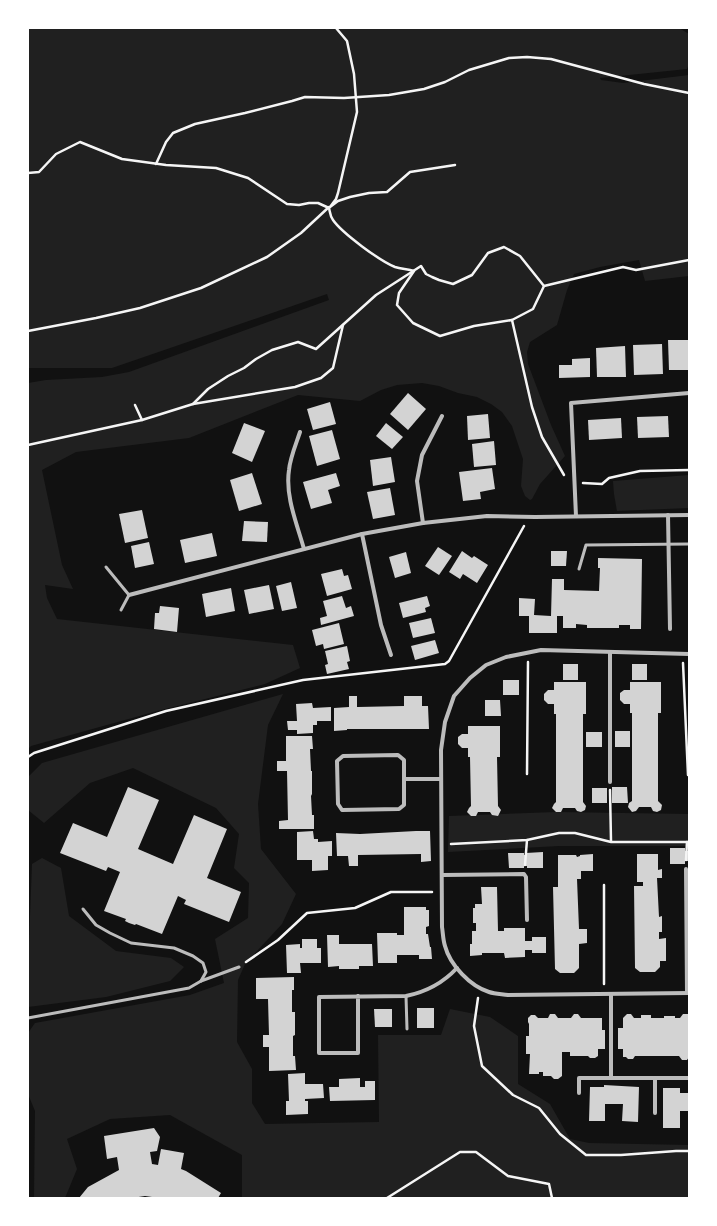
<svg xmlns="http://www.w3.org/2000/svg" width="717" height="1226" viewBox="0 0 717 1226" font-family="'PT Sans',sans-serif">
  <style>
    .green { fill: #202020 }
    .building { fill: #d3d3d3 }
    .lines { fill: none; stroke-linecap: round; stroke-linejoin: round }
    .path { stroke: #f5f5f5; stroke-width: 2.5 }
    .service { stroke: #bcbcbc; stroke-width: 3 }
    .minor { stroke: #bcbcbc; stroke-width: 4 }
  </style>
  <rect width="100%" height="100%" fill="#111"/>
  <g class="green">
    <polygon points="28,28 679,28 689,34 689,64 687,69 600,78 601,80 623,83 689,75 689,276 645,281 639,260 600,267 574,274 567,290 557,325 530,342 527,352 528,364 551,425 565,456 540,484 532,499 530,500 525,496 521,486 523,459 512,426 502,412 491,404 477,397 458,393 439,386 422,383 397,385 381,390 360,401 298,395 189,438 76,452 42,470 62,565 73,589 45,585 47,598 57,619 293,645 300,668 265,684 161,710 31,746 28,749 28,383 46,380 102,377 129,372 329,300 327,294 112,368 28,368"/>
    <polygon points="689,475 689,508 617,511 614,494 613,481"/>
    <polygon points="283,694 268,725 258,804 261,849 296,894 282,924 245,964 238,980 237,1042 252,1069 252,1103 265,1124 379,1122 378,1035 441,1035 450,1009 490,1017 518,1036 518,1084 550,1104 570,1139 589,1143 689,1145 689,1198 242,1198 242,1155 170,1115 110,1119 67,1139 77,1169 65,1198 34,1198 35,1111 28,1094 28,1033 35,1023 190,995 224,983 215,939 248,918 249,883 234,868 239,834 216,808 133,768 90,783 44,823 28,810 28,777 42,763"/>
    <polygon points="556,812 689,814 689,846 559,846 448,852 449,816"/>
    <polygon points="42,858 61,868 69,916 116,951 171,958 184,967 170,981 106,997 28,1007 28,968 32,864"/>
  </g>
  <g class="building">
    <polygon points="668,340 689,340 689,370 669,370"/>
    <polygon points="662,344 663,374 634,375 633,345"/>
    <polygon points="625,346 626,377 597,377 596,348"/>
    <polygon points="590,358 590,377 559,378 559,365 572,365 572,359"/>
    <polygon points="408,393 426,409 408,430 390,414"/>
    <polygon points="330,402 336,424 313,430 307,409"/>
    <polygon points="488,414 490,438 468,440 467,416"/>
    <polygon points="668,416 669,437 638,438 637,417"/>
    <polygon points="621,418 622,438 589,440 588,420"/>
    <polygon points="244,423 265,431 252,462 232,453"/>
    <polygon points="386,423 403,437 392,449 376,436"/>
    <polygon points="332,430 340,459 317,466 309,436"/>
    <polygon points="494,441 496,465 474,467 472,444"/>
    <polygon points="391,457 395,482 373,486 370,460"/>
    <polygon points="492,468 495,489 480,492 481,499 463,501 459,472"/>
    <polygon points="252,473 262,504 239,511 230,480"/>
    <polygon points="336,473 340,486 328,490 332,503 311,509 303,482"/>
    <polygon points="390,488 395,515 373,519 367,492"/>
    <polygon points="142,510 148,538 125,543 119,514"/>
    <polygon points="244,521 268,522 267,542 242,541"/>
    <polygon points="212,533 217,556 185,563 180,540"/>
    <polygon points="149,542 154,564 135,568 131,546"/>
    <polygon points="438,547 452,556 439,575 425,566"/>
    <polygon points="462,551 472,558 474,556 488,565 477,583 463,574 460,579 449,572"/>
    <polygon points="551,551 567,551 566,566 551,566"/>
    <polygon points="406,552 411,573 395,578 389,557"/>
    <polygon points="598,558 642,559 641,629 630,629 630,625 619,625 619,628 587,628 587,625 576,624 576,628 563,628 563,616 557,616 557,633 529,633 529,616 519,616 519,598 535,599 534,615 551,616 552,579 564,579 564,590 599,591 600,568 598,568"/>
    <polygon points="342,569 344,576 348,575 352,589 327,596 321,574"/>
    <polygon points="291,582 297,608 282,611 276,586"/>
    <polygon points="269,585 274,609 249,614 244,590"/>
    <polygon points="231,588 235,611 206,617 202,594"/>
    <polygon points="342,596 346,608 351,606 354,616 321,625 320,618 327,616 323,601"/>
    <polygon points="427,596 430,606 425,608 426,612 403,618 399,603"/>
    <polygon points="160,606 179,608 177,632 154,629 155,613 159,613"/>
    <polygon points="431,618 435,633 413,638 409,623"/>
    <polygon points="339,623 344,644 324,649 323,644 316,646 312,630"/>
    <polygon points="435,640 439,653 415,660 411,646"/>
    <polygon points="347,646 350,661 347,662 349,669 327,674 325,665 328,664 325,651"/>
    <rect x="563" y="664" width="15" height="16"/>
    <rect x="632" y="664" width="15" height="16"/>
    <rect x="503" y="680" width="16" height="15"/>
    <polygon points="554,682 586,682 586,714 583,714 583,802 586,806 585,810 581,812 577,811 575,808 563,808 561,812 556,812 552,808 554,804 556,802 556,714 554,714 554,704 548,704 544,700 544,694 548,690 554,690"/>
    <polygon points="630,682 661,682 661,713 658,713 658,801 662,805 661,810 657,812 653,811 651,807 639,807 636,811 632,812 628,807 629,803 632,801 632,713 630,713 630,704 624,704 620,700 620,693 624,690 630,690"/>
    <polygon points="349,696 357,696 357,707 358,707 404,706 404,696 422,696 422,706 428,706 429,729 347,729 347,730 334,731 334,708 349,707"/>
    <polygon points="485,700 500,700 501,716 485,716"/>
    <polygon points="312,703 313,708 331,707 331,721 317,721 317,725 313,725 313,733 297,734 297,730 288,730 287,721 297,721 296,704"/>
    <polygon points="468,726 500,726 500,757 497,757 498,806 501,810 498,816 492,815 490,812 478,812 476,816 471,816 467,812 469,808 471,806 470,757 468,757 468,748 462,748 458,744 458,737 462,734 468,734"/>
    <rect x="615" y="731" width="15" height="16"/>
    <rect x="586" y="732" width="16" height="15"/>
    <polygon points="286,736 312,736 313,749 310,749 311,771 312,771 312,794 311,796 312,815 314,815 314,829 279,829 279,821 288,820 287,771 277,771 277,761 286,761"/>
    <polygon points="128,787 159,800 138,849 173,864 194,815 227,829 207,878 241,892 229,922 184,904 186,900 178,896 162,934 136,924 135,925 129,923 125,921 126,919 104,911 120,872 108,867 106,871 60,853 73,823 107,837"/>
    <polygon points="612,787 627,787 628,803 612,803"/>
    <rect x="592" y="788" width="15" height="15"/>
    <polygon points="313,831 314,839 318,839 318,842 332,841 332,856 328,856 328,870 312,871 312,860 297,860 297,832"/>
    <polygon points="416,831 430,831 431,861 421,862 421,854 358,855 358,866 349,866 348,856 337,856 336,833 360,834"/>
    <polygon points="670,848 685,848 685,851 689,851 689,861 685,861 685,864 670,864"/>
    <polygon points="543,852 543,868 527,868 527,866 524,866 524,868 509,868 508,853 524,853 524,855 526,855 526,853"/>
    <polygon points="593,854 593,871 581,871 581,879 577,879 579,929 587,929 587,943 579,944 579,968 574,973 560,973 555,969 553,887 558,887 558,855 576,855 577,857 580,856 580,855"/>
    <polygon points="637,854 658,854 658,870 662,869 662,878 657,878 659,917 662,916 662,932 659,932 659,939 666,938 666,961 660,961 660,967 655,972 640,972 635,968 634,886 643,886 643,882 637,882"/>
    <polygon points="481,887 497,887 498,931 504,931 504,928 525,928 525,941 532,941 532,937 546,937 546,953 532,953 532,950 525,950 525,957 505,958 504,953 482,953 482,955 470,956 470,944 472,944 472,931 476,931 476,923 473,923 473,908 475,908 475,904 482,904"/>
    <polygon points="404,907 426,907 426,910 429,910 429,926 426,927 426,934 428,934 430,947 431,947 432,959 419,959 419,955 397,955 397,963 378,963 377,933 397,933 397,935 404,935"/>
    <polygon points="327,935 339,935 339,944 372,944 373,966 359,966 359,969 339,969 339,966 328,967"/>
    <polygon points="302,939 317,939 317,948 321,948 321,963 300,963 301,973 287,973 286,945 300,944 300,948 302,948"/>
    <polygon points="294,977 294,990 292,990 292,1012 295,1012 295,1035 293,1036 293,1056 295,1056 296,1070 269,1071 269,1047 263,1047 263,1035 269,1035 268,999 256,999 256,978"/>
    <rect x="417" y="1008" width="17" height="20"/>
    <polygon points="374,1009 392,1009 392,1027 375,1027"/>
    <polygon points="550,1014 555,1014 558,1018 571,1018 574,1014 578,1014 581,1018 602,1018 602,1030 605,1030 605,1049 598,1049 598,1056 595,1058 590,1058 588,1056 570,1056 570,1052 562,1052 562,1076 558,1079 554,1079 551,1076 543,1076 543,1072 539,1072 539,1074 529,1074 530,1054 526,1054 526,1036 529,1036 529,1024 528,1022 528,1018 531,1015 535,1015 538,1018 548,1018"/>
    <polygon points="627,1014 631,1014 634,1018 641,1018 641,1015 651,1015 651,1018 664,1018 664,1016 675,1016 675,1018 680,1018 683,1014 688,1014 689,1015 689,1057 687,1060 682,1060 679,1056 635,1056 633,1059 628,1059 626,1057 623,1057 623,1049 618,1049 618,1028 623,1028 623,1018"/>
    <polygon points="305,1073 305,1084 323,1084 324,1098 305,1099 305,1101 308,1101 308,1114 286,1115 286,1101 289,1101 288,1074"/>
    <polygon points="360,1078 360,1087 365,1087 365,1081 375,1081 375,1100 330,1101 329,1087 339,1087 339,1079"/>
    <polygon points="604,1085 639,1087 638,1122 622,1121 623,1104 605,1104 605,1121 589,1121 590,1087 604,1087"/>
    <polygon points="663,1088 680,1088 680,1093 689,1093 689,1111 680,1111 680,1128 663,1128"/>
    <polygon points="154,1128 160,1137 157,1151 150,1152 152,1164 158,1165 161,1149 184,1153 181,1169 186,1171 221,1193 218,1198 159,1198 145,1196 132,1198 79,1198 88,1187 119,1170 117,1157 107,1159 104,1136"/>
  </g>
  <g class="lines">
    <g class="path">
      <polyline points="336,28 347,41 354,74 357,112 338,193 336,199 330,207 338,201 350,197 369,193 387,192 410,172 455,165"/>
      <polyline points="156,164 166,142 173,133 195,124 245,113 292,101 305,97 344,98 389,95 424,89 445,82 469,70 509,58 527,57 551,59 644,84 689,93"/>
      <path d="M28,173L39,172L56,154L80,142L122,159L166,165L216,168L248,178L287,204L299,205L309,203H318L329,208C330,212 330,216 333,220C342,233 380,261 395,267C401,269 408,269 414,271L399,293L397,305L413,323L440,336L474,326L512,320L533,309L544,286L623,267L636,270L689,260"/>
      <polyline points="512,320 532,407 542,437 564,475"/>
      <polyline points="28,331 96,318 140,308 201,288 267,257 301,233 329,207"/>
      <polyline points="193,404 208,389 228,376 244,368 256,359 272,350 298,342 316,349 376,295 421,266 426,274 432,277 439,280 453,284 472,275 488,253 504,247 520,256 544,286"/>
      <polyline points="135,405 142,420"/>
      <polyline points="28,445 142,420 193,404 295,387 321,378 333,368 343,325"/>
      <polyline points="583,483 602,484 609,478 640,471 689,470"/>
      <polyline points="683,663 688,775"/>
      <polyline points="28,757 34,753 166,711 303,680 445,664 449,661 524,526"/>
      <polyline points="527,774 528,662"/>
      <polyline points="610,790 611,841"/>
      <polyline points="451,844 527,840 559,833 575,833 611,842 689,842"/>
      <polyline points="686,860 687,842"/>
      <polyline points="525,865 527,840"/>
      <polyline points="246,962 278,940 307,913 355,908 391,892 432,892"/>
      <polyline points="604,984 604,885"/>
      <polyline points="478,998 474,1026 482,1066 513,1095 539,1108 560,1134 586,1155 621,1155 676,1151 689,1151"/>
      <polyline points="387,1198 460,1152 476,1152 508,1176 549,1184 552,1198"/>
    </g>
    <g class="service">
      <polyline points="106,567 129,595 121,610"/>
      <polyline points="579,569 586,545 689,544"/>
      <polyline points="83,909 96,925 110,933 131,943 174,948 193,956 203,963 206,972 201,981"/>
      <polyline points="406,996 407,1029"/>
      <polyline points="28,1018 189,988 201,981 239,967"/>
    </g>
    <g class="minor">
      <path d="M300,432C296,444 290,458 289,470C285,496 297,524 304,549"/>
      <polyline points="668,515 670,629"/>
      <polyline points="576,516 571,403 689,393"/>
      <polyline points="423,523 417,481 422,455 442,416"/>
      <polyline points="362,534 381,625 391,655"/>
      <polyline points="129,595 362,534 423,523 487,516 535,517 689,515"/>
      <path d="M689,654L541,650L506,657L486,665L470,678L454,696L445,722L441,750L442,927C443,933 443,940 445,946C450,965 470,986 489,992C495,994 502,994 508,995L689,993"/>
      <polygon points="398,755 404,760 404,805 399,809 342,810 338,804 337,761 343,756"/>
      <polyline points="404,779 441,779"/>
      <polyline points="610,782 610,653"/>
      <polyline points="686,869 687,993"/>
      <polyline points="443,875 524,874 526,877 527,920"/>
      <polyline points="611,994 611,1078 689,1078"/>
      <path d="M358,996V1053H319V997L406,996C426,992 443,983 457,968"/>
      <polyline points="655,1078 655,1113"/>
      <polyline points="579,1093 579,1078 611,1078"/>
    </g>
  </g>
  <rect width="717" height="1226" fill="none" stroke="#ffffff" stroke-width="58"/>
</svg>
